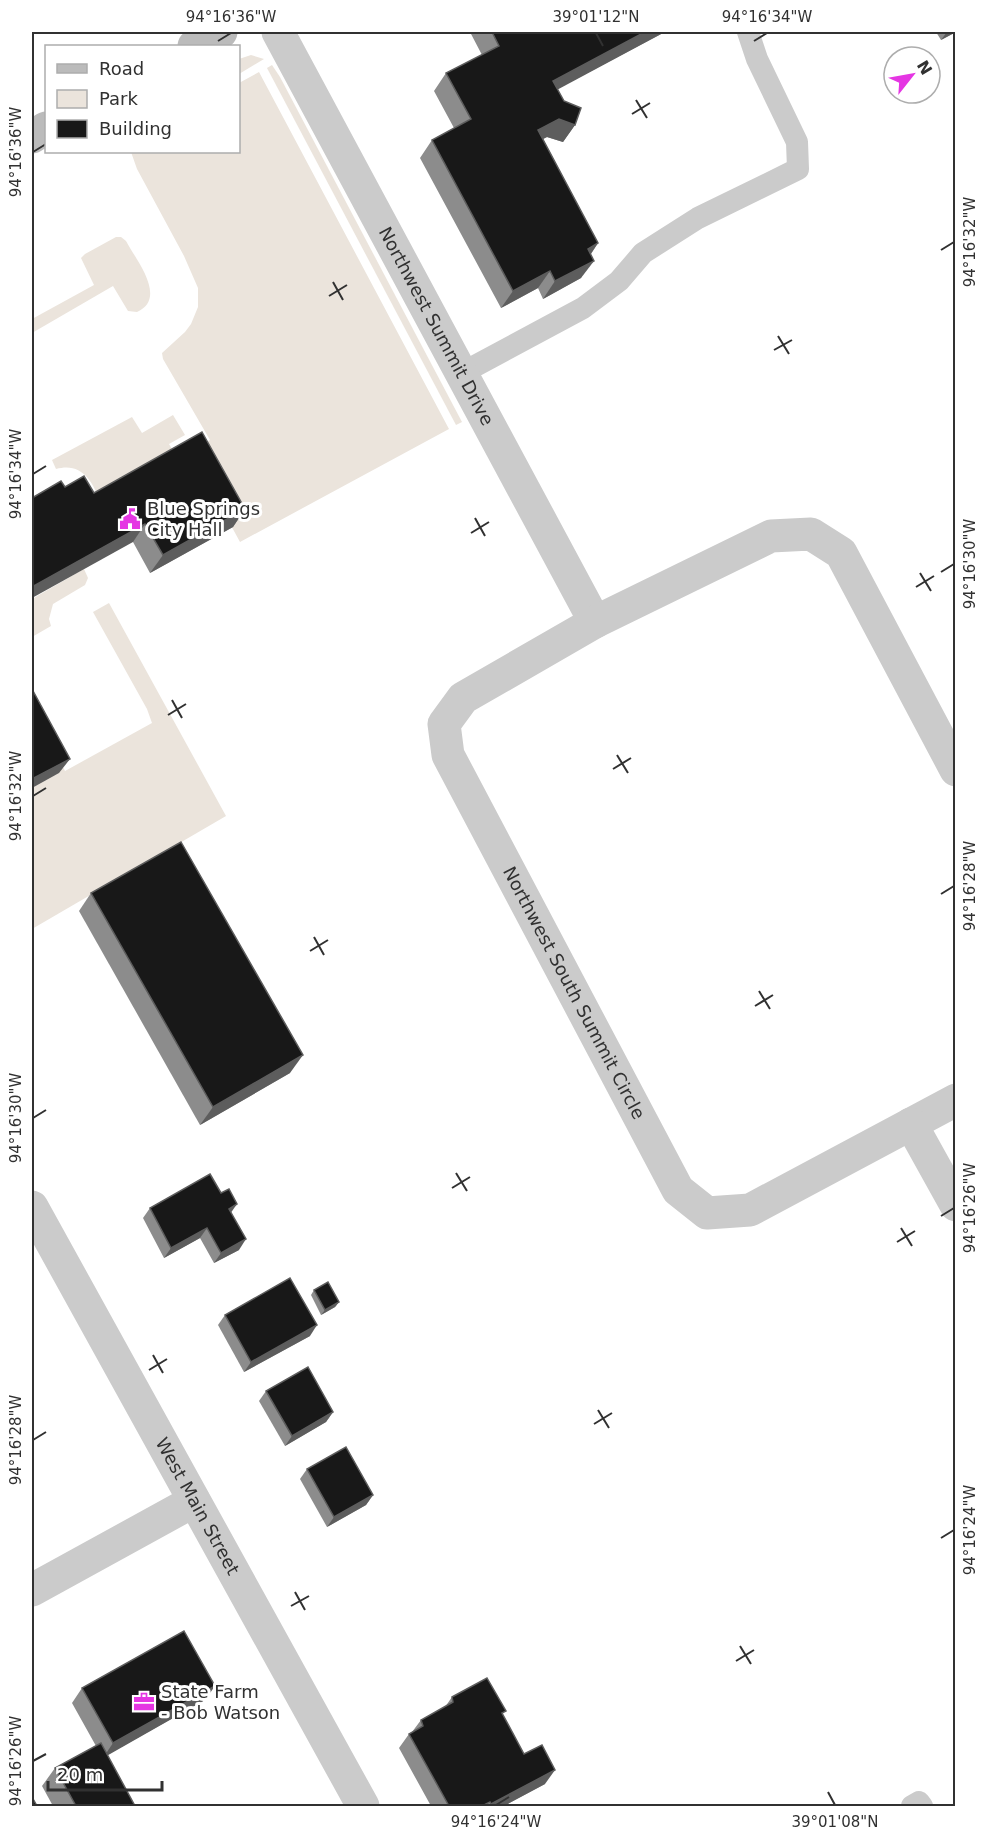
<svg xmlns="http://www.w3.org/2000/svg" width="987" height="1838" viewBox="0 0 987 1838" font-family="'DejaVu Sans',sans-serif">
  <style>
    .green { fill: #ebe4dc }
    .lines { fill: none; stroke-linecap: round; stroke-linejoin: round }
    .lane { stroke: #cbcbcb; stroke-width: 22 }
    .street { stroke: #cbcbcb; stroke-width: 33 }
    .secondary { stroke: #bbb; stroke-width: 33 }
    .wall { fill: #8c8c8c }
    .shaded-wall { fill: #5d5d5d }
    .building { fill: #181818; stroke: #5d5d5d; stroke-width: 1.5 }
    .ticks { fill: none; stroke: #313131; stroke-width: 2 }
    .labels { text-anchor: middle; stroke-width: 6; stroke-linejoin: round; paint-order: stroke }
    .street-label { font-size: 18px; fill: #313131; stroke: #fff }
    .poi-label { font-size: 18px; fill: #313131; stroke: #fff; text-anchor: start }
    .neatline { fill: none; stroke: #313131; stroke-width: 2 }
    .ticks-label { font-size: 15px; text-anchor: middle; fill: #313131 }
  </style>
  <rect width="100%" height="100%" fill="#fff"/>
  <g class="green">
    <polygon points="251,55 264,59 239,74 239,59"/>
    <polygon points="272,65 280,77 462,422 456,425 267,68"/>
    <polygon points="259,72 449,429 240,542 191,452 210,440 163,359 162,353 185,332 191,324 198,307 198,288 184,256 137,169 131,152 238,152 239,83"/>
    <path d="M116,237H121L126,241C136,260 168,298 137,312L128,311L113,286L32,333V319L94,285L81,258L85,254Z"/>
    <path d="M173,415L185,435L169,444L177,458L100,501C92,480 81,462 56,469L52,460L132,417L142,433Z"/>
    <polygon points="84,569 88,578 85,585 53,604 49,619 51,626 32,637 32,599"/>
    <polygon points="109,603 226,816 32,929 32,788 63,767 65,771 152,723 147,709 93,612"/>
  </g>
  <g class="lines">
    <g class="lane">
      <polyline points="462,373 583,308 619,281 643,253 698,218 798,169 797,142 757,59 748,32"/>
      <polyline points="912,1806 919,1802 922,1806"/>
    </g>
    <g class="street">
      <path id="s1" d="M278,32L595,622"/>
      <path id="s2" d="M956,770L841,553L811,534L771,536L595,622L463,698L444,724L448,755L678,1190L707,1213L750,1210L956,1100"/>
      <polyline points="911,1124 956,1205"/>
      <path id="s3" d="M32,1207L363,1806"/>
      <polyline points="32,1590 194,1501"/>
    </g>
    <g class="secondary">
      <polyline points="194,46 221,32"/>
      <polyline points="32,137 46,128"/>
    </g>
  </g>
  <g class="wall">
    <polygon points="470,32 664,32 663,33 557,89 575,125 563,142 547,137 543,139 598,243 591,254 581,278 543,299 538,288 501,308 420,158 432,140 454,128 434,91 446,73 482,55"/>
    <polygon points="936,32 956,32 941,40"/>
    <polygon points="65,487 94,493 245,509 233,527 150,573 133,542"/>
    <polygon points="91,893 290,1073 200,1125 79,911"/>
    <polygon points="150,1208 231,1212 239,1250 214,1263 200,1238 164,1258 143,1218"/>
    <polygon points="314,1290 339,1302 335,1307 321,1315 311,1295"/>
    <polygon points="225,1315 310,1336 244,1372 218,1325"/>
    <polygon points="266,1391 333,1412 326,1422 285,1446 259,1401"/>
    <polygon points="307,1469 373,1495 366,1505 327,1527 300,1479"/>
    <polygon points="82,1688 205,1700 107,1755 135,1806 53,1806 42,1786 55,1768 96,1746 72,1703"/>
    <polygon points="452,1697 503,1715 524,1754 545,1784 504,1806 431,1806 399,1748 409,1734 412,1732 421,1720 445,1707"/>
  </g>
  <g class="shaded-wall">
    <polygon points="645,32 664,32 663,33 540,99 553,81"/>
    <polygon points="947,32 956,32 941,40"/>
    <polygon points="559,119 575,125 563,142 547,137 525,148 538,130"/>
    <polygon points="598,243 586,261 588,249"/>
    <polygon points="594,261 581,278 543,299 555,281"/>
    <polygon points="550,271 538,288 501,308 513,291"/>
    <polygon points="245,509 233,527 150,573 163,555"/>
    <polygon points="145,524 133,542 32,598 32,587"/>
    <polygon points="70,759 59,773 32,788 32,779"/>
    <polygon points="303,1055 290,1073 200,1125 213,1107"/>
    <polygon points="237,1204 230,1214 229,1209"/>
    <polygon points="207,1228 200,1238 164,1258 171,1248"/>
    <polygon points="246,1239 239,1250 214,1263 221,1253"/>
    <polygon points="339,1302 335,1307 321,1315 325,1310"/>
    <polygon points="317,1325 310,1336 244,1372 251,1362"/>
    <polygon points="333,1412 326,1422 285,1446 292,1436"/>
    <polygon points="373,1495 366,1505 327,1527 334,1517"/>
    <polygon points="215,1686 205,1700 103,1758 113,1743"/>
    <polygon points="555,1770 545,1784 504,1806 490,1806 491,1804"/>
  </g>
  <g class="building">
    <polygon points="492,32 645,32 553,81 564,101 581,108 575,125 559,119 538,130 598,243 588,249 594,261 555,281 550,271 513,291 432,140 471,119 446,73 499,46"/>
    <polygon points="202,432 245,509 163,555 145,524 32,587 32,498 61,481 65,487 84,476 94,493"/>
    <polygon points="32,689 70,759 32,779"/>
    <polygon points="181,842 303,1055 213,1107 91,893"/>
    <polygon points="210,1174 221,1193 229,1189 237,1204 229,1209 246,1239 221,1253 207,1228 171,1248 150,1208"/>
    <polygon points="290,1278 317,1325 251,1362 225,1315"/>
    <polygon points="328,1282 339,1302 325,1310 314,1290"/>
    <polygon points="308,1367 333,1412 292,1436 266,1391"/>
    <polygon points="346,1447 373,1495 334,1517 307,1469"/>
    <polygon points="184,1631 215,1686 113,1743 82,1688"/>
    <polygon points="487,1678 506,1711 502,1713 524,1754 542,1745 555,1770 491,1804 490,1802 482,1806 449,1806 409,1734 423,1726 421,1720 453,1702 452,1697"/>
    <polygon points="101,1743 135,1806 76,1806 55,1768"/>
    <polygon points="32,1797 37,1806 32,1806"/>
  </g>
  <path class="ticks" d="M596,33L603,46M218,41L231,33M754,41L767,33M636,100L647,118M632,114L650,103M33,152L46,144M941,250L954,242M333,282L343,300M329,296L347,285M778,336L789,354M774,350L792,340M33,474L46,466M475,518L485,536M471,533L489,522M941,572L954,564M920,573L931,591M916,587L934,576M172,700L182,718M168,715L186,704M617,755L628,773M613,769L631,758M33,796L46,788M941,894L954,886M314,937L324,955M310,951L328,940M759,991L770,1009M755,1006L773,995M33,1118L46,1110M456,1173L467,1191M452,1188L470,1177M941,1216L954,1208M901,1228L912,1246M897,1242L915,1231M153,1355L163,1373M149,1370L167,1359M598,1410L609,1428M594,1424L612,1413M33,1440L46,1432M941,1538L954,1530M295,1592L305,1610M291,1606L309,1596M740,1646L751,1664M736,1661L754,1650M33,1761L46,1754M828,1792L835,1805M496,1805L509,1797"/>
  <defs>
    <symbol id="civic-bare" viewBox="-9 -9 18 18"><path d="M-.6-6.5H3V-4.5H.6V-3L4-1V1h2V6H-6V1h2V-1L-.6-3ZM-1.2 2.5V6h2.4V2.5Z" fill="#e536e3" stroke="#fff" stroke-width="2.5" paint-order="stroke"/></symbol>
    <symbol id="office-bare" viewBox="-9 -9 18 18"><path d="M-6-3h4V-5.5h4V-3h4V5H-6ZM-1-4.5V-3h2v-1.5ZM-6 0V1H6V0Z" fill="#e536e3" stroke="#fff" stroke-width="2.5" paint-order="stroke"/></symbol>
  </defs>
  <g fill-rule="evenodd">
    <use href="#civic-bare" x="115" y="504" width="30" height="30"/>
    <use href="#office-bare" x="129" y="1687" width="30" height="30"/>
  </g>
  <g class="labels">
    <g class="street-label">
      <text dy="6" stroke="none"><textPath href="#s1" startOffset="334">Northwest Summit Drive</textPath></text>
      <text dy="6" stroke="none"><textPath href="#s2" startOffset="1002">Northwest South Summit Circle</textPath></text>
      <text dy="6" stroke="none"><textPath href="#s3" startOffset="342">West Main Street</textPath></text>
    </g>
    <g class="poi-label">
      <text x="147" y="515">Blue Springs<tspan x="147" dy="21">City Hall</tspan></text>
      <text x="161" y="1698">State Farm<tspan x="161" dy="21">- Bob Watson</tspan></text>
    </g>
  </g>
  <rect width="987" height="1838" fill="none" stroke="#ffffff" stroke-width="66"/>
  <rect x="45" y="45" width="195" height="108" fill="#ffffff" stroke="#adadad" stroke-width="1.5"/>
  <rect x="57" y="64" width="30" height="9" fill="#bbbbbb" stroke="#adadad" stroke-width="1.5"/>
  <text x="99" y="75" font-size="18" fill="#313131">Road</text>
  <rect x="57" y="90" width="30" height="18" fill="#ebe4dc" stroke="#adadad" stroke-width="1.5"/>
  <text x="99" y="105" font-size="18" fill="#313131">Park</text>
  <rect x="57" y="120" width="30" height="18" fill="#181818" stroke="#adadad" stroke-width="1.5"/>
  <text x="99" y="135" font-size="18" fill="#313131">Building</text>
  <g transform="translate(912 75) rotate(59)"><circle r="28" fill="#ffffff" stroke="#adadad" stroke-width="1.5"/>
  <path d="M0-4.5L10 22L0 15L-10 22Z" fill="#e536e3"/>
  <text y="-9" font-size="16" font-weight="bold" text-anchor="middle" fill="#313131">N</text>
  </g>
  <path d="M48 1781v9h114v-9" fill="none" stroke="#313131" stroke-width="3"/>
  <text x="57" y="1781" font-size="18" fill="#313131" stroke="#ffffff" stroke-width="4.5" paint-order="stroke">20 m</text>
  <rect x="33" y="33" width="921" height="1772" class="neatline"/>
  <g class="ticks-label">
    <text x="231" y="22">94°16'36"W</text>
    <text x="596" y="22">39°01'12"N</text>
    <text x="767" y="22">94°16'34"W</text>
    <text transform="translate(16 152) rotate(-90)" y="5">94°16'36"W</text>
    <text transform="translate(970 242) rotate(-90)" y="5">94°16'32"W</text>
    <text transform="translate(16 474) rotate(-90)" y="5">94°16'34"W</text>
    <text transform="translate(970 564) rotate(-90)" y="5">94°16'30"W</text>
    <text transform="translate(16 796) rotate(-90)" y="5">94°16'32"W</text>
    <text transform="translate(970 886) rotate(-90)" y="5">94°16'28"W</text>
    <text transform="translate(16 1118) rotate(-90)" y="5">94°16'30"W</text>
    <text transform="translate(970 1208) rotate(-90)" y="5">94°16'26"W</text>
    <text transform="translate(16 1440) rotate(-90)" y="5">94°16'28"W</text>
    <text transform="translate(970 1530) rotate(-90)" y="5">94°16'24"W</text>
    <text transform="translate(16 1761) rotate(-90)" y="5">94°16'26"W</text>
    <text x="496" y="1827">94°16'24"W</text>
    <text x="835" y="1827">39°01'08"N</text>
  </g>
</svg>
